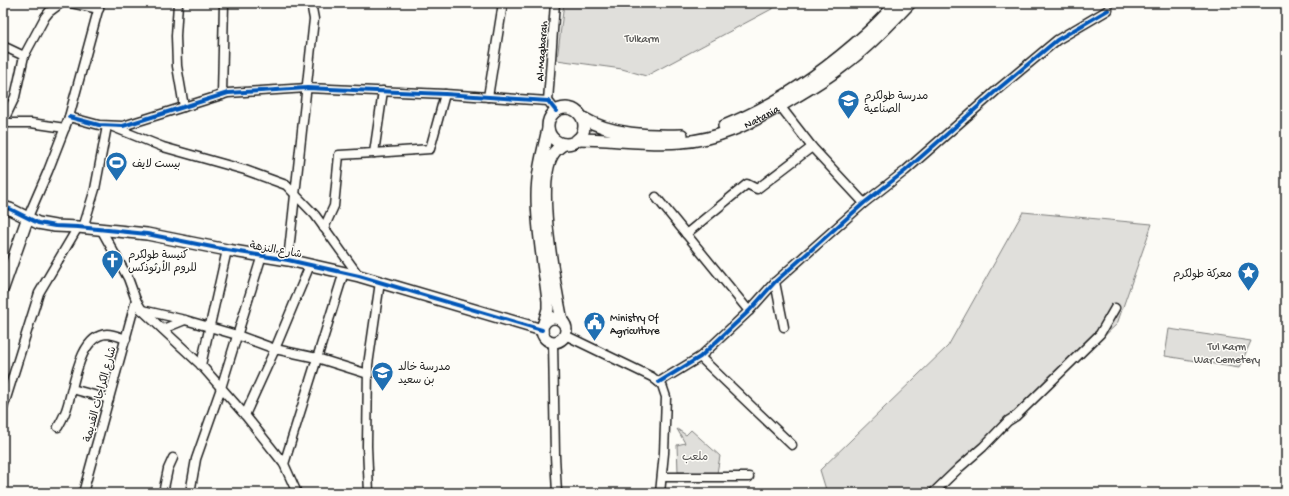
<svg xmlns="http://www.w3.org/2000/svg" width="1289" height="496" viewBox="0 0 1289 496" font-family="'Gochi Hand','Playpen Sans Arabic',sans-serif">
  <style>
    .green { fill: #e0dfdb; stroke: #7e7e7c }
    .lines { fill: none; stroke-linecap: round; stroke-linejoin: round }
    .street-casing { stroke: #1c1c1c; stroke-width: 11 }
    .secondary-casing { stroke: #1c1c1c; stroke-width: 14 }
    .street { stroke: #fdfcf7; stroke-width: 8 }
    .secondary { stroke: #fdfcf7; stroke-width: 11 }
    .cycleway-casing { stroke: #fdfcf7; stroke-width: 6 }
    .cycleway { stroke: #0057b8; stroke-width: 4 }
    .labels { text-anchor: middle; stroke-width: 3; stroke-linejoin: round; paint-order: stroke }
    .park-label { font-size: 11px; fill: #575655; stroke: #fdfcf7 }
    .street-label { font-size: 11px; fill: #1c1c1c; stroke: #fdfcf7 }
    .poi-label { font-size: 11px; fill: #1c1c1c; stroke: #fdfcf7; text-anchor: start }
  </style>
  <rect width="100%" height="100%" fill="#fdfcf7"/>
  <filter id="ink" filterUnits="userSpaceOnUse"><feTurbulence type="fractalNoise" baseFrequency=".025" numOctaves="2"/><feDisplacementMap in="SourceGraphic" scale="8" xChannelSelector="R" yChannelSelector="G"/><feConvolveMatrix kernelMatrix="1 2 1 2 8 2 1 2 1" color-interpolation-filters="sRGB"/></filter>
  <g filter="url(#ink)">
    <g class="green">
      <polygon points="564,3 783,3 646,76 622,69 557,60"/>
      <polygon points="1023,212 1152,224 1117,324 1018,417 929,493 827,493 820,470 948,346"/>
      <polygon points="1169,329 1251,341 1239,368 1165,356"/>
      <polygon points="677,429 686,435 691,430 720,456 717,473 678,472 677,445 685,443"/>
    </g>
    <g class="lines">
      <defs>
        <g id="street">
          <polyline points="71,3 99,9"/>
          <polyline points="178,3 176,36 177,66 184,107"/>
          <polyline points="3,46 24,56"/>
          <polyline points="222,95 224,3"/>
          <polyline points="488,97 503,3"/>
          <polyline points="548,101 555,3"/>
          <polyline points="777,102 812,147 864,203"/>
          <polyline points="69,117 99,125 123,126 228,93 307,88 445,94 548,101 556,111"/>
          <polyline points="3,122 15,97 24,56 45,17 49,12 61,3"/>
          <polyline points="3,123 31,123 65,128"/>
          <polyline points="113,127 163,147 245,170 286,185 315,215 359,276"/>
          <polyline points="374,153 430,149 445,94"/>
          <polyline points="656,197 749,311"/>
          <polyline points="28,217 48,171 69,117 100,3"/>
          <polyline points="83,228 95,189 107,126"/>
          <polyline points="324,228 334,206 339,155 374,153 383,91"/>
          <polyline points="101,229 128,278 136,300 142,310 201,365 245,415 284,464 297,493"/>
          <polyline points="686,234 747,184 757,189 812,147"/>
          <polyline points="288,260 314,19 311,3"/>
          <polyline points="775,282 784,327"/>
          <polyline points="142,310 185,320 237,335 275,349 317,358 368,374"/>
          <polyline points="163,329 185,320"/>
          <polyline points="565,335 652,377 662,385 666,397 664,453 660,493"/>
          <polyline points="553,342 555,456 557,493"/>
          <polyline points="700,357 792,445"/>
          <polyline points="201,365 227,250"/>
          <polyline points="659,382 700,357 749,311 775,282 864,203 905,171 997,90 1057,40 1108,10"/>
          <polyline points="72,389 109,399"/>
          <polyline points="3,408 39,293 78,227"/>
          <polyline points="245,415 275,349 310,265"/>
          <path d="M58,427C62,420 66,412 68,404C74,384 80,335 107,334C113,334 120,337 126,339"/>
          <polyline points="284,464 344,272"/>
          <polyline points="662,477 749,477"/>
          <polyline points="83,493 136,300"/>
          <polyline points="163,493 168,469 173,458"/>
          <polyline points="190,493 196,459 221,388 262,255"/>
          <polyline points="369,493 367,446 368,365 380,282"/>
          <polyline points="933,493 960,467 983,447 1008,421 1016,416 1100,334 1115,308"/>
        </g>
        <g id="secondary">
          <circle cx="566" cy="126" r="18"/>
          <path d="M583,118C611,135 649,136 682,135"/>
          <path d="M724,126C775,106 826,70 867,33C877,24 887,13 897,3"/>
          <path id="s1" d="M578,139C613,139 647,145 681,142C717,140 749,124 780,106C802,93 824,81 844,65C868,47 889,25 910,3"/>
          <polyline points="3,207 10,209 38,223 55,226 78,227 147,234 227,250 288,260 359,276 542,330"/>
          <polyline points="3,288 28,217"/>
          <circle cx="554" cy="330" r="12"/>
          <path d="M562,321C555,286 535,183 553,154C556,149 560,147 564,144"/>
          <path d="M544,323L548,309V301C544,266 537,231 537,196C537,173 543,151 548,129"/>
        </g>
      </defs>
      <use href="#street" class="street-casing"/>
      <use href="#secondary" class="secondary-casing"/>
      <use href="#street" class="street"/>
      <use href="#secondary" class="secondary"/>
      <defs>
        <g id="cycleway">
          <polyline points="69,117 99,125 123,126 228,93 307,88 445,94 548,101 556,111"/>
          <polyline points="3,207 10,209 38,223 55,226 78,227 147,234 227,250 288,260 359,276 542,330"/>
          <polyline points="659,382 700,357 749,311 775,282 864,203 905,171 997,90 1057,40 1108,10"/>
        </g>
      </defs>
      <use href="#cycleway" class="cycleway-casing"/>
      <use href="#cycleway" class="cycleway"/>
    </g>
  </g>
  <defs>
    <symbol id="school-pin" viewBox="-11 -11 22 30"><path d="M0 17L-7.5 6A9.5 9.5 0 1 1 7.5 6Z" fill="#1f6fb2" stroke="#fdfcf7"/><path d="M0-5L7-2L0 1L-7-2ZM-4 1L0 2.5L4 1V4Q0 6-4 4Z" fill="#fff"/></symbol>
    <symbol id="stadium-pin" viewBox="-11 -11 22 30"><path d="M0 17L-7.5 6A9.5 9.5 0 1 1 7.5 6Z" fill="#1f6fb2" stroke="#fdfcf7"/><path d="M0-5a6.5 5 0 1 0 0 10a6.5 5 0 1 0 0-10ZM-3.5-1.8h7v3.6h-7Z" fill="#fff"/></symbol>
    <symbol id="church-pin" viewBox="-11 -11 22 30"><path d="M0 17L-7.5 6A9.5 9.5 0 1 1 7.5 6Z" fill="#1f6fb2" stroke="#fdfcf7"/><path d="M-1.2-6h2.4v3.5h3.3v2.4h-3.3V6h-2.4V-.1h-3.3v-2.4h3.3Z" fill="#fff"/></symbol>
    <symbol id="sight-pin" viewBox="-11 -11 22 30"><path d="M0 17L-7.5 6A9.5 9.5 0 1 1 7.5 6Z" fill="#1f6fb2" stroke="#fdfcf7"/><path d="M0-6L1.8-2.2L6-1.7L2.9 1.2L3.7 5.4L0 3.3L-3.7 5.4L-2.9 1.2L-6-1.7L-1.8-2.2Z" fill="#fff"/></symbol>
    <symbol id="civic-pin" viewBox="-11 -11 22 30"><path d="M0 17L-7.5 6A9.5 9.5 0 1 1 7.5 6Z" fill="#1f6fb2" stroke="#fdfcf7"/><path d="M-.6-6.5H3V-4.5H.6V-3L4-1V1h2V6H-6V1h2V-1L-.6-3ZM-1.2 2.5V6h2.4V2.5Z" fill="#fff"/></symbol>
  </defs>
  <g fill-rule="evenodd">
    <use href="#school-pin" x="836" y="88" width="25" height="34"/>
    <use href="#stadium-pin" x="104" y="150" width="25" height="34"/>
    <use href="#church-pin" x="100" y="248" width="25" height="34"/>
    <use href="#sight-pin" x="1236" y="260" width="25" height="34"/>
    <use href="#civic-pin" x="582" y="310" width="25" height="34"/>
    <use href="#school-pin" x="370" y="360" width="25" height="34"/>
  </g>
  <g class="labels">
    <g class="park-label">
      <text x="642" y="42">Tulkarm</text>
      <text x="1227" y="350">Tul Karm<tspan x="1227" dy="13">War Cemetery</tspan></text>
      <text x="695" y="460">ملعب</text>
    </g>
    <g class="street-label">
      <text transform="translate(541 51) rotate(-86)" y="4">Al-Maqbarah</text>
      <text dy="4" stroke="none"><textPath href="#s1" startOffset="188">Natania</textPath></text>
      <text transform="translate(276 249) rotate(10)" y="4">شارع النزهة</text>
      <text transform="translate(99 394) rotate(-75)" y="4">شارع الكراجات القديمة</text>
    </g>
    <g class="poi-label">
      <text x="864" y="99">مدرسة طولكرم<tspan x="864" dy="13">الصناعية</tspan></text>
      <text x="132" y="167">بيست لايف</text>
      <text x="128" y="258">كنيسة طولكرم<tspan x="128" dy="13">للروم الأرثوذكس</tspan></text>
      <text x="1232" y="277" text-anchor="end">معركة طولكرم</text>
      <text x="610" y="321">Ministry Of<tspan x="610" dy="13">Agriculture</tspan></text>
      <text x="398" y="370">مدرسة خالد<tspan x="398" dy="13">بن سعيد</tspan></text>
    </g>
  </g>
  <rect width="1289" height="496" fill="none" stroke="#fdfcf7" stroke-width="16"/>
  <rect x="8" y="8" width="1273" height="480" fill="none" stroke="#1c1c1c" stroke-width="1.5" filter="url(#ink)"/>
</svg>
